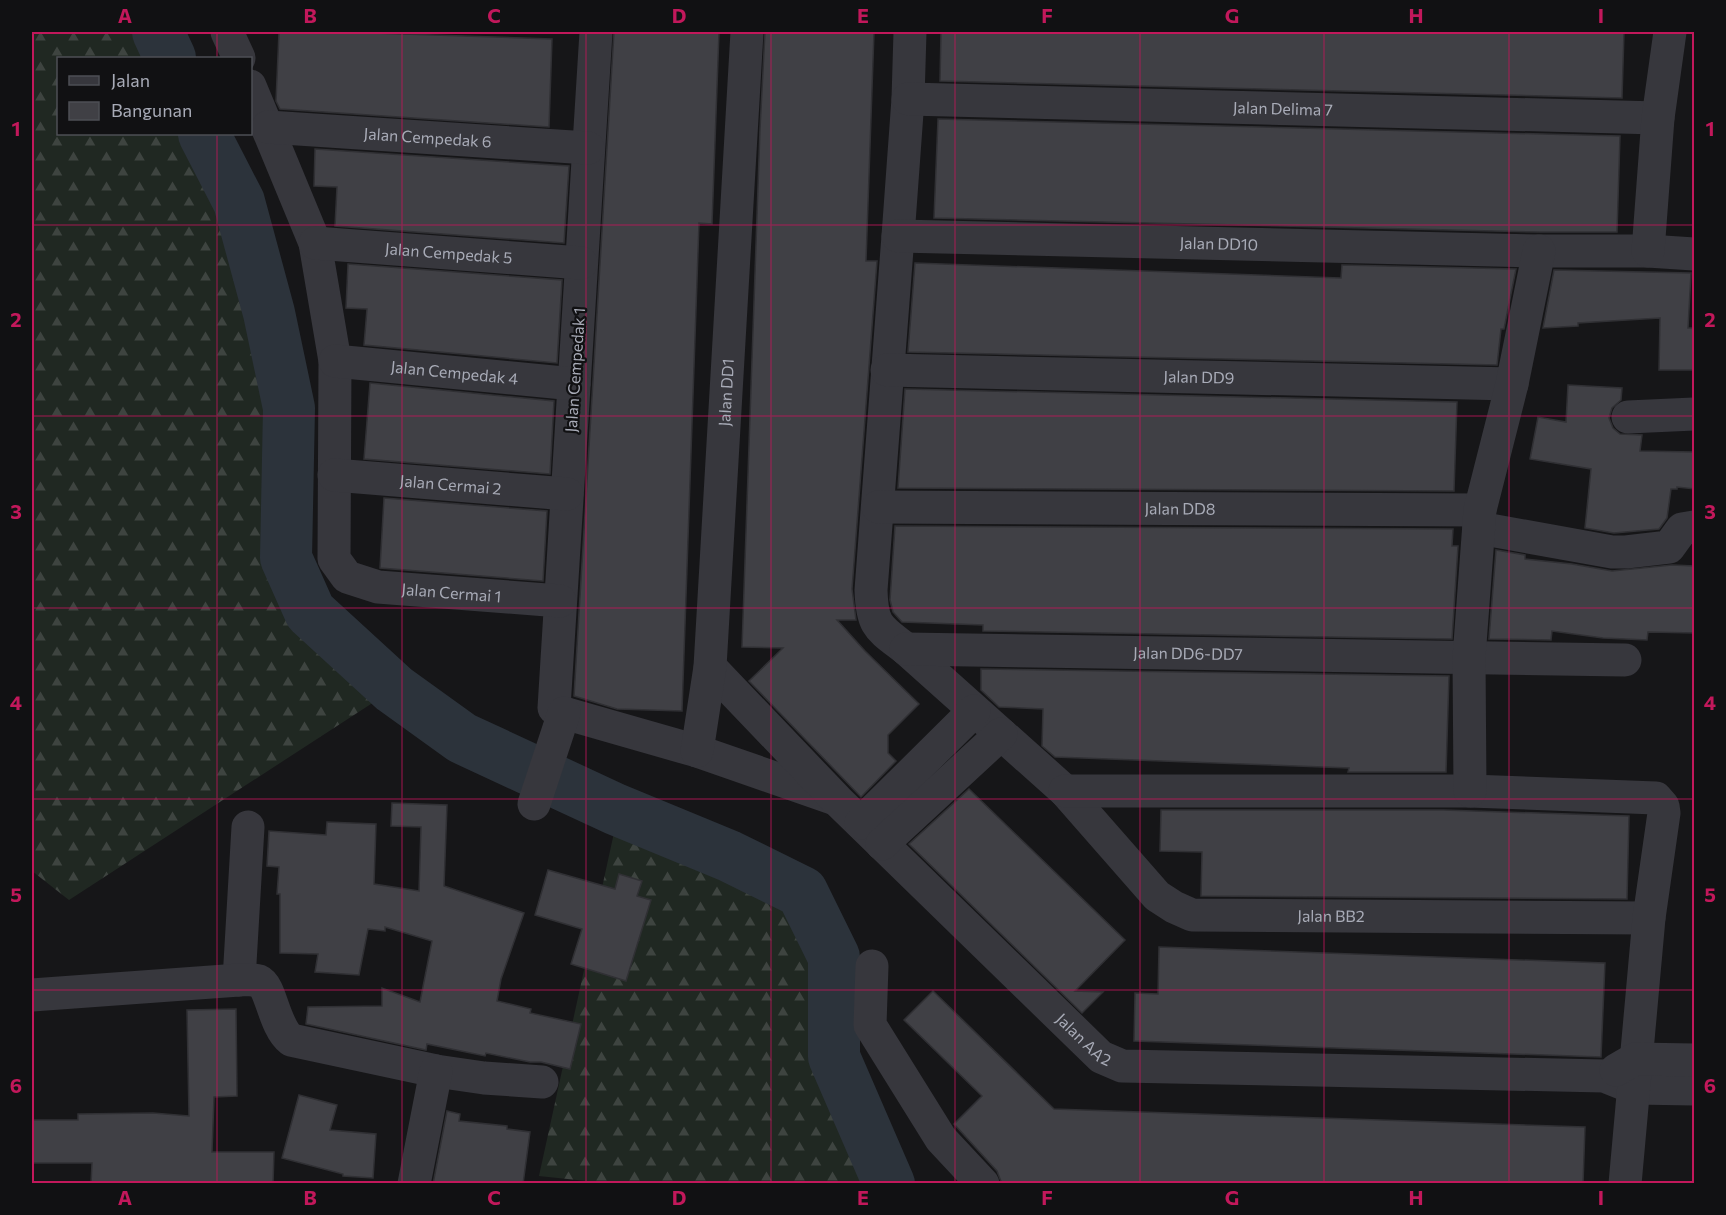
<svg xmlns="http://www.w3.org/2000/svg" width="1726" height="1215" viewBox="0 0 1726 1215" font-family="Commissioner,sans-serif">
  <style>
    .forest { fill: url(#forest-firs) }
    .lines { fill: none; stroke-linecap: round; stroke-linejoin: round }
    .river { stroke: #2c333b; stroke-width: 52 }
    .building { fill: #404045; stroke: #303034; stroke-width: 1.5 }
    .minor { stroke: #37373d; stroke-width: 33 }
    .grid { fill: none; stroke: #c2185b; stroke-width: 1.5; stroke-opacity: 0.55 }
    .labels { text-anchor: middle; stroke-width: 4.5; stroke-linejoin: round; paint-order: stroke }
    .street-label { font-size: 16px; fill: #a8abb7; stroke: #111113 }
    .neatline { fill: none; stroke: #c2185b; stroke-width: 2 }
    .grid-label { font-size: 20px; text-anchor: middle; font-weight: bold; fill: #c2185b }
  </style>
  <defs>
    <pattern id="forest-firs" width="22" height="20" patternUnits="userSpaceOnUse" patternTransform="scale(1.5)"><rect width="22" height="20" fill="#202822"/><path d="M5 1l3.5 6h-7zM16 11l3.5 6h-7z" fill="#3e4440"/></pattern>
  </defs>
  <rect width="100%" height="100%" fill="#161618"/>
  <g class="forest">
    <polygon points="32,32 158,32 170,58 58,58 58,134 206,134 239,202 266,301 289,408 286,558 310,612 394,689 69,900 32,871"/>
    <polygon points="619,810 802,892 834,957 834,1057 889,1183 615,1184 539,1176"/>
  </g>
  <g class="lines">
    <g class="river">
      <polyline points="158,32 170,58"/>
      <polyline points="204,134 239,202 269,313 289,408 286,558 310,612 394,689 462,738 615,809 729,856 802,892 834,957 834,1057 889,1184"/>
    </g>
  </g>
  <g class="building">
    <polygon points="279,32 342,32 552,39 549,127 280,109 276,101"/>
    <polygon points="614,32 719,32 712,224 699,223 682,711 617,709 574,696"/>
    <polygon points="765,32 874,32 866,261 877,261 852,589 856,620 837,620 865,651 919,704 888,735 888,753 896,761 861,797 749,681 783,648 742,647 760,129"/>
    <polygon points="941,32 1624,32 1622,98 940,81"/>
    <polygon points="938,119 1620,136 1617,232 1539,232 934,218"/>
    <polygon points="315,149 569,166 564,243 335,226 337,187 314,186"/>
    <polygon points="915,263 1341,278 1342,265 1516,269 1504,329 1501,329 1497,365 908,352"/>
    <polygon points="348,264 562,280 557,363 364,345 367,309 346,308"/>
    <polygon points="1554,270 1691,273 1688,328 1695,328 1695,370 1659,370 1660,318 1578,323 1578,326 1543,328"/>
    <polygon points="370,383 554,401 550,474 364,459"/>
    <polygon points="1568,385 1622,388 1621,400 1612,408 1609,418 1613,428 1620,434 1642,435 1640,451 1695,452 1695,489 1677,487 1677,489 1671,489 1667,518 1659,529 1614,533 1585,528 1591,469 1530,459 1538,417 1566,422"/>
    <polygon points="905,389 1457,402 1454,491 898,488"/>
    <polygon points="384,498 547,511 543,581 380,568"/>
    <polygon points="895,526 1453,529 1452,546 1458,546 1452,639 983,631 983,625 902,622 893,612 890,600"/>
    <polygon points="1496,550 1525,555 1525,559 1572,564 1612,571 1672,565 1695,566 1695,633 1648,632 1647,640 1603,638 1552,631 1551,640 1489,639"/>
    <polygon points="981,669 1449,676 1446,772 1348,772 1349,768 1055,757 1042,746 1043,709 999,707 981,690"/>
    <polygon points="969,789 1125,940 1075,991 1103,992 1082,1013 909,844"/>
    <polygon points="392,803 447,805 444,886 524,913 501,979 497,1001 531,1009 530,1013 581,1024 570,1069 541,1062 530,1062 486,1053 485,1056 427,1044 426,1050 306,1024 308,1007 382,1006 382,988 420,1002 432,941 385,927 385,931 368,929 359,975 315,972 318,954 280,953 280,894 277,894 279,867 267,866 269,831 326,835 327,822 376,824 374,884 419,891 421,827 391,826"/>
    <polygon points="1161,810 1444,810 1629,816 1627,899 1201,896 1202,852 1160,851"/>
    <polygon points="548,870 615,889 619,874 642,881 637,896 651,900 626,981 571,964 582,929 535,915"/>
    <polygon points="1159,947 1605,963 1601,1057 1134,1041 1135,993 1158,994"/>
    <polygon points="933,991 1054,1109 1585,1127 1583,1184 1002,1184 997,1171 954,1124 982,1096 904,1020"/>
    <polygon points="236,1009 237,1096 214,1097 212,1152 274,1152 273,1184 91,1184 92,1163 32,1163 32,1120 78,1120 78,1114 153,1113 189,1116 187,1010"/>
    <polygon points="299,1095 337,1105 330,1130 376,1134 373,1178 343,1176 343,1174 282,1158"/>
    <polygon points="447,1111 460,1114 459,1121 507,1126 507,1129 530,1132 523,1184 433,1184"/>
  </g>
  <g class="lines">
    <g class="minor">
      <polyline points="227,32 239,58"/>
      <polyline points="596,32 554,708 564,713 697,751 832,798"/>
      <path id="s1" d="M910,32L908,99L898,236L871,590C872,627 879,628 906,649L1065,791L1157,896L1174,907L1192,915L1649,918"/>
      <path id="s2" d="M250,86L315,243L335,361L334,559L347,577L378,587L560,601"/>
      <path id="s3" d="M908,99L1658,118"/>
      <path id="s4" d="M268,127L588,148"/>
      <path id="s5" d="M898,236L1539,251H1648L1694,254"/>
      <path id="s6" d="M315,243L581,263"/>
      <polyline points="1648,251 1658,118 1670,32"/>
      <path id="s7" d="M335,361L574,384"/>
      <path id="s8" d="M887,370L1512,384"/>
      <polyline points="1628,417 1694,414"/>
      <path id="s9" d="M334,475L567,494"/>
      <path id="s10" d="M878,507L1480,510"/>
      <polyline points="1479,528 1612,552 1626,552 1669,547 1682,529 1694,527"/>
      <path id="s11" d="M906,649L1625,660"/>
      <path id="s12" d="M710,667L837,800L1101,1057L1122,1066L1604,1076L1634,1088L1694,1089"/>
      <path id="s13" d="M697,751L710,667L747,32"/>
      <polyline points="1065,791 1470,791 1656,798 1663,806 1664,813 1649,918 1625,1184"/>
      <polyline points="1470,791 1469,657 1480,510 1512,384 1539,251"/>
      <polyline points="534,804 564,713"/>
      <polyline points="861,823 974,711"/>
      <polyline points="882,844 1001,734"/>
      <polyline points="872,966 870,1025 941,1139 983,1184"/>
      <polyline points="239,980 248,827"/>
      <path d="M32,995L239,980C245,980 253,979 259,981C271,986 274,1027 291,1040L436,1071L484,1078L542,1082"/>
      <polyline points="1616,1070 1635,1059 1694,1060"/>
      <polyline points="414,1184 436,1071"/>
    </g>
  </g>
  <path class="grid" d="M217,32V58M402,32V1184M586,32V1184M771,32V1184M955,32V1184M1140,32V1184M1324,32V1184M1509,32V1184M217,134V1184M32,225H1694M32,416H1694M32,608H1694M32,799H1694M32,990H1694"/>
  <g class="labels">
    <g class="street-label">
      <text dy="6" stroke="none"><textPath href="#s3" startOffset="375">Jalan Delima 7</textPath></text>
      <text dy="6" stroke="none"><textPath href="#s4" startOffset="160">Jalan Cempedak 6</textPath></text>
      <text dy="6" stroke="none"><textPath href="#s5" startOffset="321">Jalan DD10</textPath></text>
      <text dy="6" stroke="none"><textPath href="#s6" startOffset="134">Jalan Cempedak 5</textPath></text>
      <text transform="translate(575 370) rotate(-86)" y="6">Jalan Cempedak 1</text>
      <text dy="6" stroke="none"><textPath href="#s7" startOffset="120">Jalan Cempedak 4</textPath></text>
      <text dy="6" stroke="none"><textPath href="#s8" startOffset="312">Jalan DD9</textPath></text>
      <text dy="6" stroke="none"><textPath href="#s13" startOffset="360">Jalan DD1</textPath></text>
      <text dy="6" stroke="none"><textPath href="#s9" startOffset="117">Jalan Cermai 2</textPath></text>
      <text dy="6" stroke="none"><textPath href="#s10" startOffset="302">Jalan DD8</textPath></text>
      <text dy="6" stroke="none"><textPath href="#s2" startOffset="616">Jalan Cermai 1</textPath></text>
      <text dy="6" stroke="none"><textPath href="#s11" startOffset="282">Jalan DD6-DD7</textPath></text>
      <text dy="6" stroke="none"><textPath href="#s1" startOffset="1164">Jalan BB2</textPath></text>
      <text dy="6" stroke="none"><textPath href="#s12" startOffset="528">Jalan AA2</textPath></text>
    </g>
  </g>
  <rect width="1726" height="1215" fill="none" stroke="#111113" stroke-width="66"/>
  <rect x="57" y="57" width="195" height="78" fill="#111113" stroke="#4d4f55" stroke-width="1.5"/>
  <rect x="69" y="76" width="30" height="9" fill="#37373d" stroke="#4d4f55" stroke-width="1.5"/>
  <text x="111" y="87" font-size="18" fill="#a8abb7">Jalan</text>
  <rect x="69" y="102" width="30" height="18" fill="#404045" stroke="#4d4f55" stroke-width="1.5"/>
  <text x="111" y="117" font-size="18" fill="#a8abb7">Bangunan</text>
  <rect x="33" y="33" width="1660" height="1149" class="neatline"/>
  <g class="grid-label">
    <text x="125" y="23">A</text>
    <text x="310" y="23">B</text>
    <text x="494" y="23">C</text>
    <text x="679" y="23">D</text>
    <text x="863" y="23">E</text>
    <text x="1047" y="23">F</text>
    <text x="1232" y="23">G</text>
    <text x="1416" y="23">H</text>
    <text x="1601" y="23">I</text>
    <text x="16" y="136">1</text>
    <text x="1710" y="136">1</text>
    <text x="16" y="327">2</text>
    <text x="1710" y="327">2</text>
    <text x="16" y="519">3</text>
    <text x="1710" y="519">3</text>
    <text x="16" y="710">4</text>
    <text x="1710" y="710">4</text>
    <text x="16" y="902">5</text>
    <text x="1710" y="902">5</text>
    <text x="16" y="1093">6</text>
    <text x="1710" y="1093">6</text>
    <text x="125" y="1205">A</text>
    <text x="310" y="1205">B</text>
    <text x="494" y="1205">C</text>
    <text x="679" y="1205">D</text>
    <text x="863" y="1205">E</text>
    <text x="1047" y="1205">F</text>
    <text x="1232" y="1205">G</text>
    <text x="1416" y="1205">H</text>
    <text x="1601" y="1205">I</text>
  </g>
</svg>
